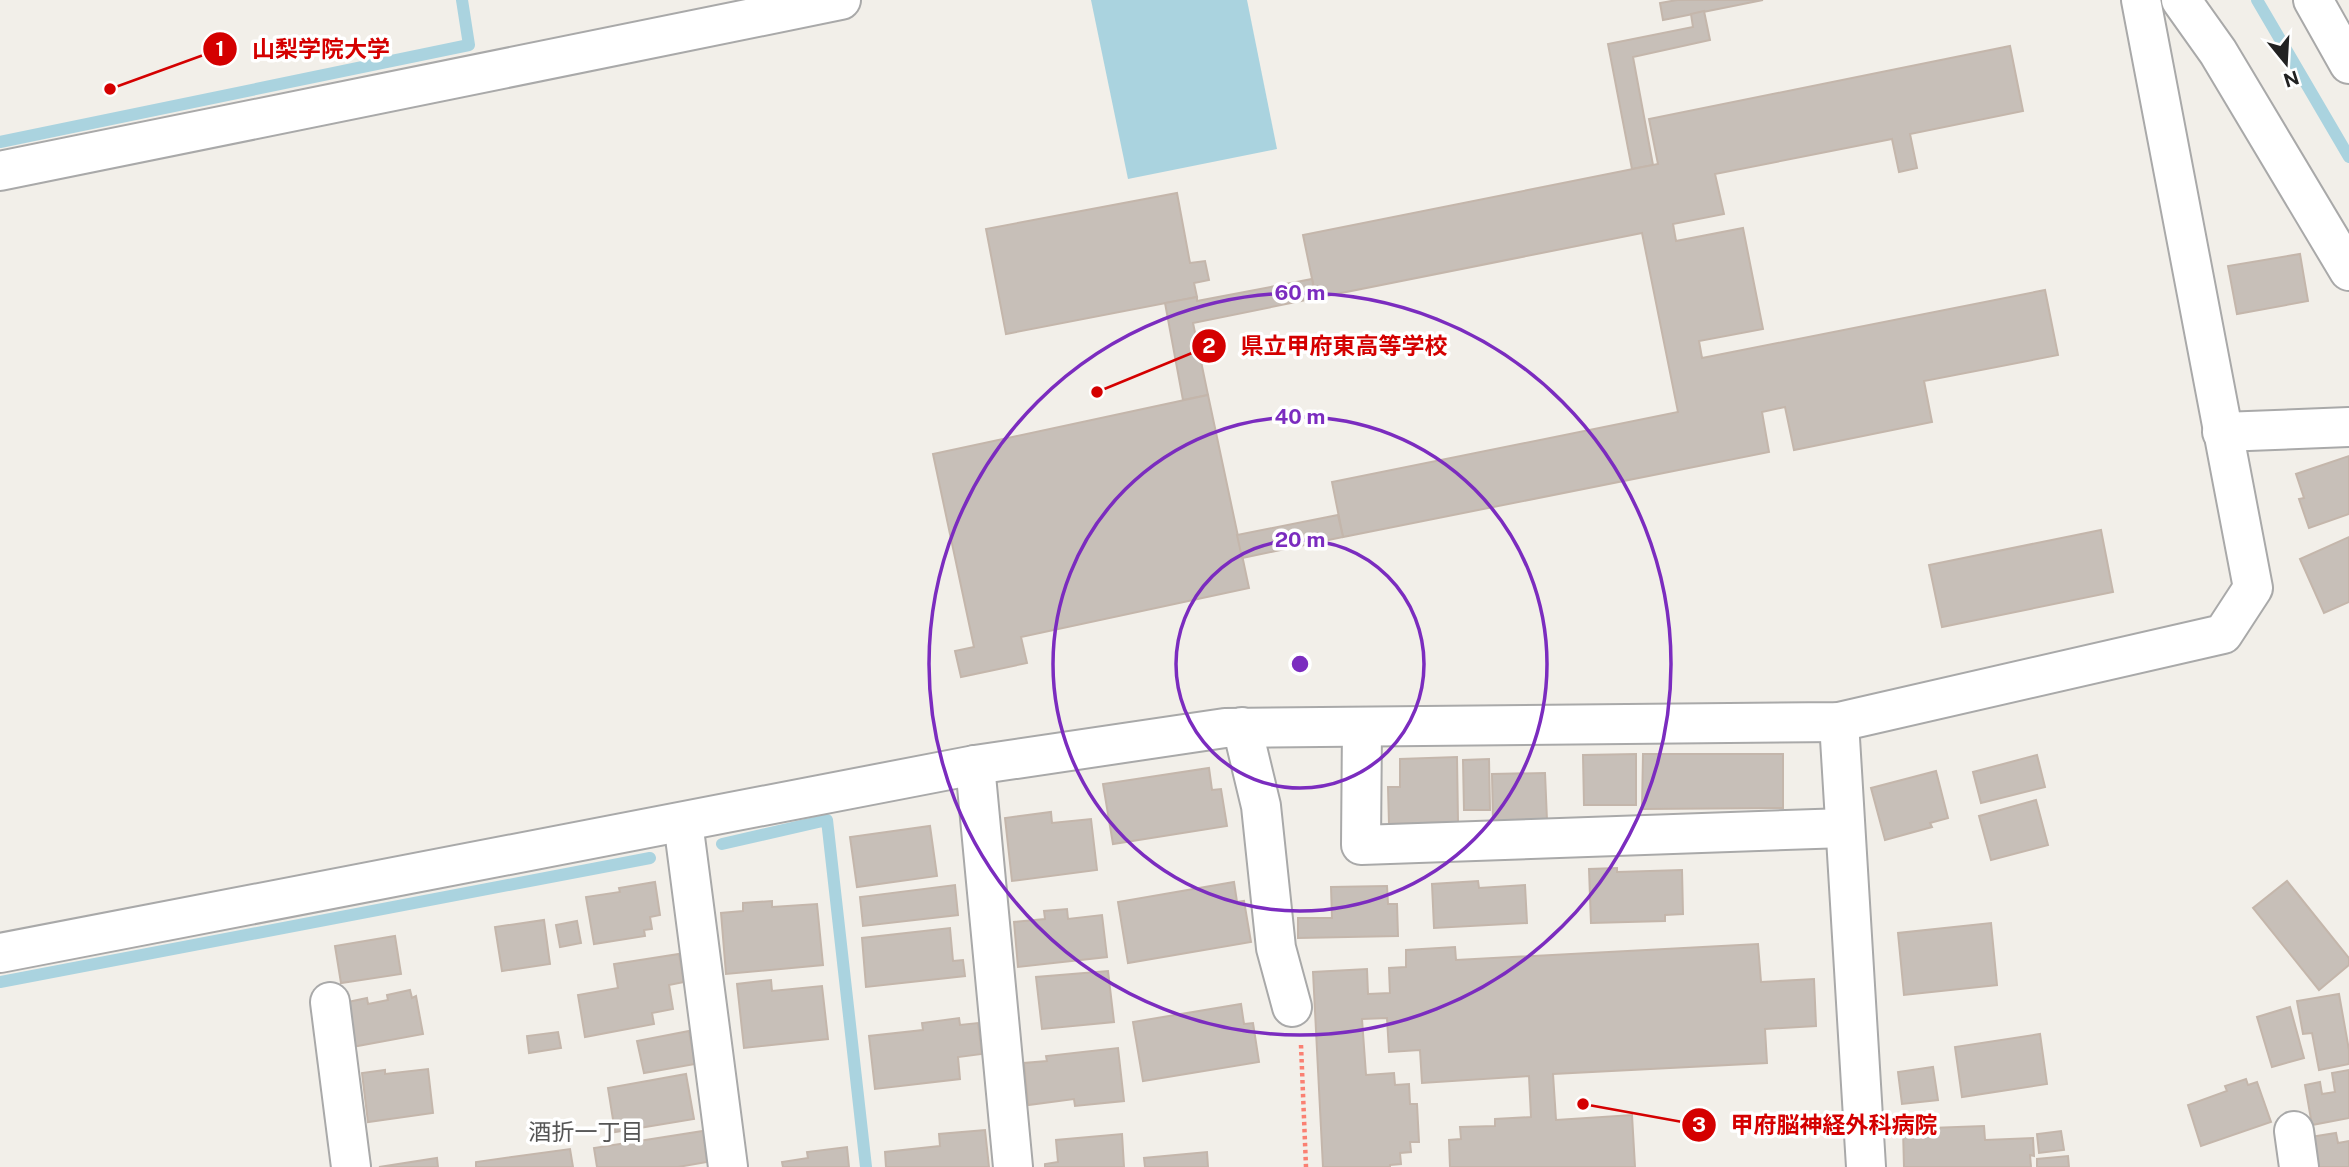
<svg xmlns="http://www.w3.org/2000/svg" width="2349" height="1167" viewBox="0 0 2349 1167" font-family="'Public Sans','Noto Sans JP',sans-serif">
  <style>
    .water { fill: #aad3df }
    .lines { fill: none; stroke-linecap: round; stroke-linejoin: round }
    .stream { stroke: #aad3df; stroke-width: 12 }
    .building { fill: #c7bfb8; stroke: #c4b6ab; stroke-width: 2 }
    .minor-casing { stroke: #a9a9a9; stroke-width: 42 }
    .path { stroke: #fa8072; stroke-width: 4.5; stroke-dasharray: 3.5 3.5; stroke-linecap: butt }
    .minor { stroke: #fff; stroke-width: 38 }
    .ring { fill: none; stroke: #7b2cbf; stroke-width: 3.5 }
    .labels { text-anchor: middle; stroke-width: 7; stroke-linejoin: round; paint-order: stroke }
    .neighbourhood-label { font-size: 23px; fill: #555; stroke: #fff }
    .centre { fill: #7b2cbf; stroke: #fff; stroke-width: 3.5 }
    .ring-label { font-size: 21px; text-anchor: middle; font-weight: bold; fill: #7b2cbf; stroke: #fff; stroke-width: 7; stroke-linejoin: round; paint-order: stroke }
    .leader { fill: none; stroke: #d40000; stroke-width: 2.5 }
    .callout-dot { fill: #d40000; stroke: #fff; stroke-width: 2.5 }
    .mark-label { font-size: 21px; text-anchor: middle; font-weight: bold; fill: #fff }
    .callout-label { font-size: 23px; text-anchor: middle; font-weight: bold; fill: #d40000; stroke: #fff; stroke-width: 7; stroke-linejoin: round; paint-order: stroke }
  </style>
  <rect width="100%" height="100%" fill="#f2efe9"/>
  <polygon class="water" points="1091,0 1247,0 1277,149 1128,179"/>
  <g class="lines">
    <g class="stream">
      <polyline points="2257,0 2349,157"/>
      <polyline points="0,142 469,45 462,0"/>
      <polyline points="722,844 827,820 866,1167"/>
      <polyline points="0,982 650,858"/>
    </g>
  </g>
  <g class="building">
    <polygon points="1677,0 1763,0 1663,20 1660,3"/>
    <polygon points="1704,11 1710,40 1633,57 1653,165 1632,169 1608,44 1693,27 1691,14"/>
    <polygon points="2010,46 2023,111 1910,134 1917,168 1899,172 1892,139 1715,174 1724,214 1673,224 1676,241 1743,228 1763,329 1699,341 1702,358 2045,290 2058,355 1924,381 1932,422 1794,450 1785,407 1762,412 1769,452 1343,537 1332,482 1678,412 1642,233 1316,298 1303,235 1658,164 1649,119"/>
    <polygon points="1177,193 1190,263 1205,261 1209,280 1194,283 1197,297 1006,334 986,229"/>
    <polygon points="2300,254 2308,301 2237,314 2228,266"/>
    <polygon points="1312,279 1316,298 1193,323 1208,395 1183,400 1165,303 1197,297 1197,301"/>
    <polygon points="1208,395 1249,588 1021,637 1027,663 961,677 955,651 974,647 933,454"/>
    <polygon points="2349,456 2349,514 2309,528 2299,499 2304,498 2296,474"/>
    <polygon points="1338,515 1343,537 1242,558 1237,535"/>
    <polygon points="2101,530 2113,592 1942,627 1929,565"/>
    <polygon points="2349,537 2349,602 2324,613 2300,559"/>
    <polygon points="1636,754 1636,805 1584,805 1583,755"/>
    <polygon points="1643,754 1783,754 1783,808 1642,809"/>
    <polygon points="2037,755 2045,787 1981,803 1973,772"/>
    <polygon points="1457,757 1458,822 1389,824 1388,787 1400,787 1400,759"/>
    <polygon points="1489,759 1490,810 1464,810 1463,760"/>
    <polygon points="1209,768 1212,790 1221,789 1227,826 1113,844 1103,784"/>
    <polygon points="1936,771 1948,818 1930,823 1932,827 1885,840 1871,788"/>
    <polygon points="1545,773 1547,820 1493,821 1492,774"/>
    <polygon points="2036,800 2048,845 1991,860 1979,816"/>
    <polygon points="1051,812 1052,823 1091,819 1097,870 1012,881 1005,818"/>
    <polygon points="930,826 937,876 857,887 850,837"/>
    <polygon points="1617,868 1617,872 1682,870 1683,914 1665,915 1665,921 1591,923 1589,869"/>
    <polygon points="1478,881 1479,888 1525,885 1527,923 1434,928 1432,884"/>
    <polygon points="2287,881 2349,958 2349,965 2319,990 2253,908"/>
    <polygon points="655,882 660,915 650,917 652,929 644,930 645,936 594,944 586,897 620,892 619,888"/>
    <polygon points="1234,882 1237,902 1244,901 1251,942 1128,963 1118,902"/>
    <polygon points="955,885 958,915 863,926 860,897"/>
    <polygon points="1387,886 1388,904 1397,904 1398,936 1298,938 1298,918 1332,918 1331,887"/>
    <polygon points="772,901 772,907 817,904 823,965 726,974 721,913 743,911 743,903"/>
    <polygon points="1067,909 1068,919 1102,915 1107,957 1018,967 1014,922 1045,919 1044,911"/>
    <polygon points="544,920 550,964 502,971 495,927"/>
    <polygon points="577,921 581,943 560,947 556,925"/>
    <polygon points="1991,923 1997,985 1904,995 1898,933"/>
    <polygon points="950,928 953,961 963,960 965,976 866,987 862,938"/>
    <polygon points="395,936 401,974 341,983 335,946"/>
    <polygon points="1758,944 1761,982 1814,979 1816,1026 1765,1029 1767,1063 1553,1074 1556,1120 1632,1115 1635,1167 1450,1167 1449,1140 1461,1139 1460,1127 1495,1126 1495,1119 1531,1117 1529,1076 1422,1083 1420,1050 1389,1052 1387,1018 1362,1019 1366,1075 1394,1073 1395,1085 1409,1084 1410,1104 1417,1104 1419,1142 1410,1142 1411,1152 1400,1153 1401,1164 1390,1165 1390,1167 1323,1167 1313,972 1367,969 1368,994 1390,993 1389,968 1406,967 1406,950 1455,947 1456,960"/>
    <polygon points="679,954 684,982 669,985 673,1009 652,1013 654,1024 585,1037 578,995 618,988 614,964"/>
    <polygon points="1108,971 1114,1022 1042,1029 1036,977"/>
    <polygon points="771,980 772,991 822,986 828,1039 744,1048 737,984"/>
    <polygon points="410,990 412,998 416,996 423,1034 352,1047 343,1003 367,998 368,1004 388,1000 387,995"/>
    <polygon points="2339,994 2349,1050 2349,1064 2319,1070 2312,1033 2303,1034 2297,1001"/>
    <polygon points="1241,1004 1244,1024 1253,1023 1259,1062 1143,1081 1133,1022"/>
    <polygon points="2290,1007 2304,1058 2272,1067 2257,1017"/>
    <polygon points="959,1018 960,1025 978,1023 982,1054 958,1057 960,1079 875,1089 869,1036 923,1030 922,1023"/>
    <polygon points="689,1031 695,1064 644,1073 637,1041"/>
    <polygon points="558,1032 561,1048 529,1053 527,1036"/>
    <polygon points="2040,1034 2047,1084 1962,1097 1955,1047"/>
    <polygon points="1118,1048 1124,1101 1075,1106 1074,1099 1028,1105 1024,1063 1047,1061 1046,1056"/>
    <polygon points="1933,1067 1938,1100 1902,1104 1898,1072"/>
    <polygon points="428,1069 433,1113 368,1122 362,1073 385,1070 385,1074"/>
    <polygon points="2349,1070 2349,1118 2312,1125 2305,1085 2320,1082 2322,1094 2335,1092 2332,1073"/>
    <polygon points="686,1074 694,1119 615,1132 608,1088"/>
    <polygon points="2246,1079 2248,1085 2257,1082 2271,1122 2201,1146 2188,1105 2227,1091 2225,1086"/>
    <polygon points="1984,1126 1985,1140 2033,1138 2034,1156 2030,1155 2031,1167 1904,1167 1903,1129"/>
    <polygon points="985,1130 989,1167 886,1167 885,1152 940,1146 939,1134"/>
    <polygon points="703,1131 707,1162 678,1167 597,1167 594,1148"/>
    <polygon points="2061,1131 2064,1150 2039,1153 2037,1134"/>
    <polygon points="2336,1133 2338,1143 2349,1141 2349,1167 2316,1167 2310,1137"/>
    <polygon points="1122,1134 1124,1167 1045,1167 1045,1164 1058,1162 1056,1140"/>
    <polygon points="847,1147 849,1167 783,1167 782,1162 808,1158 807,1152"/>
    <polygon points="570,1149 573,1167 476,1167 476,1162"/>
    <polygon points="1207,1152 1208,1167 1145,1167 1144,1158"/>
    <polygon points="2068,1156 2069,1167 2037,1167 2037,1159"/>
    <polygon points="437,1158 438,1167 379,1167"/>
  </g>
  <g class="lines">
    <defs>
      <g id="minor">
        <polyline points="2181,0 2218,52 2349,271"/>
        <polyline points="2313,0 2349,64"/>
        <polyline points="0,171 841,0"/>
        <polyline points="2222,432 2349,427"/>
        <polyline points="1839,722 1866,1167"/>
        <polyline points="1242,727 1261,806 1276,948 1292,1007"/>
        <polyline points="1362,727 1361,845 1845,828"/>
        <polyline points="975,765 1013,1167"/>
        <polyline points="683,822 728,1167"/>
        <polyline points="0,953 975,765 1225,728 1839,722 2223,634 2253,588 2141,0"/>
        <polyline points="330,1002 351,1167"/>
        <polyline points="2294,1131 2299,1167"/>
      </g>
    </defs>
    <use href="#minor" class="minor-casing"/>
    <polyline class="path" points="1301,1045 1306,1167"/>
    <use href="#minor" class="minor"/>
  </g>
  <g class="ring">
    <circle cx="1300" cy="664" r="124"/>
    <circle cx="1300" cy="664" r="247"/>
    <circle cx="1300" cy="664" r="371"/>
  </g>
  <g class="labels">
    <g class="neighbourhood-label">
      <text x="586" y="1140">酒折一丁目</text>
    </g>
  </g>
  <circle cx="1300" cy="664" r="10" class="centre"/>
  <g class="ring-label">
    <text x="1300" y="300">60 m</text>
    <text x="1300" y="424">40 m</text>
    <text x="1300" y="547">20 m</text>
  </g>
  <path class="leader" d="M110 89L220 49M1097 392L1209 346M1583 1104L1699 1125"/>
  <g class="callout-dot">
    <circle cx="110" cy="89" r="7"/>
    <circle cx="1097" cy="392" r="7"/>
    <circle cx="1583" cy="1104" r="7"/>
    <circle cx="220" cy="49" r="18"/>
    <circle cx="1209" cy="346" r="18"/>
    <circle cx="1699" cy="1125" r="18"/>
  </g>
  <g class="mark-label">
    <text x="220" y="56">1</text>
    <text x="1209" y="353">2</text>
    <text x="1699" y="1132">3</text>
  </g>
  <g class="callout-label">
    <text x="321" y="57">山梨学院大学</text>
    <text x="1344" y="354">県立甲府東高等学校</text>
    <text x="1834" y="1133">甲府脳神経外科病院</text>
  </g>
  <g transform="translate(2286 63) rotate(162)" stroke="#ffffff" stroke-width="5" paint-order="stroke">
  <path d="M0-5L12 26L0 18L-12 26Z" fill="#222222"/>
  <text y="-10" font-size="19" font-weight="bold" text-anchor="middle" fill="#222222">N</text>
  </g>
</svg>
